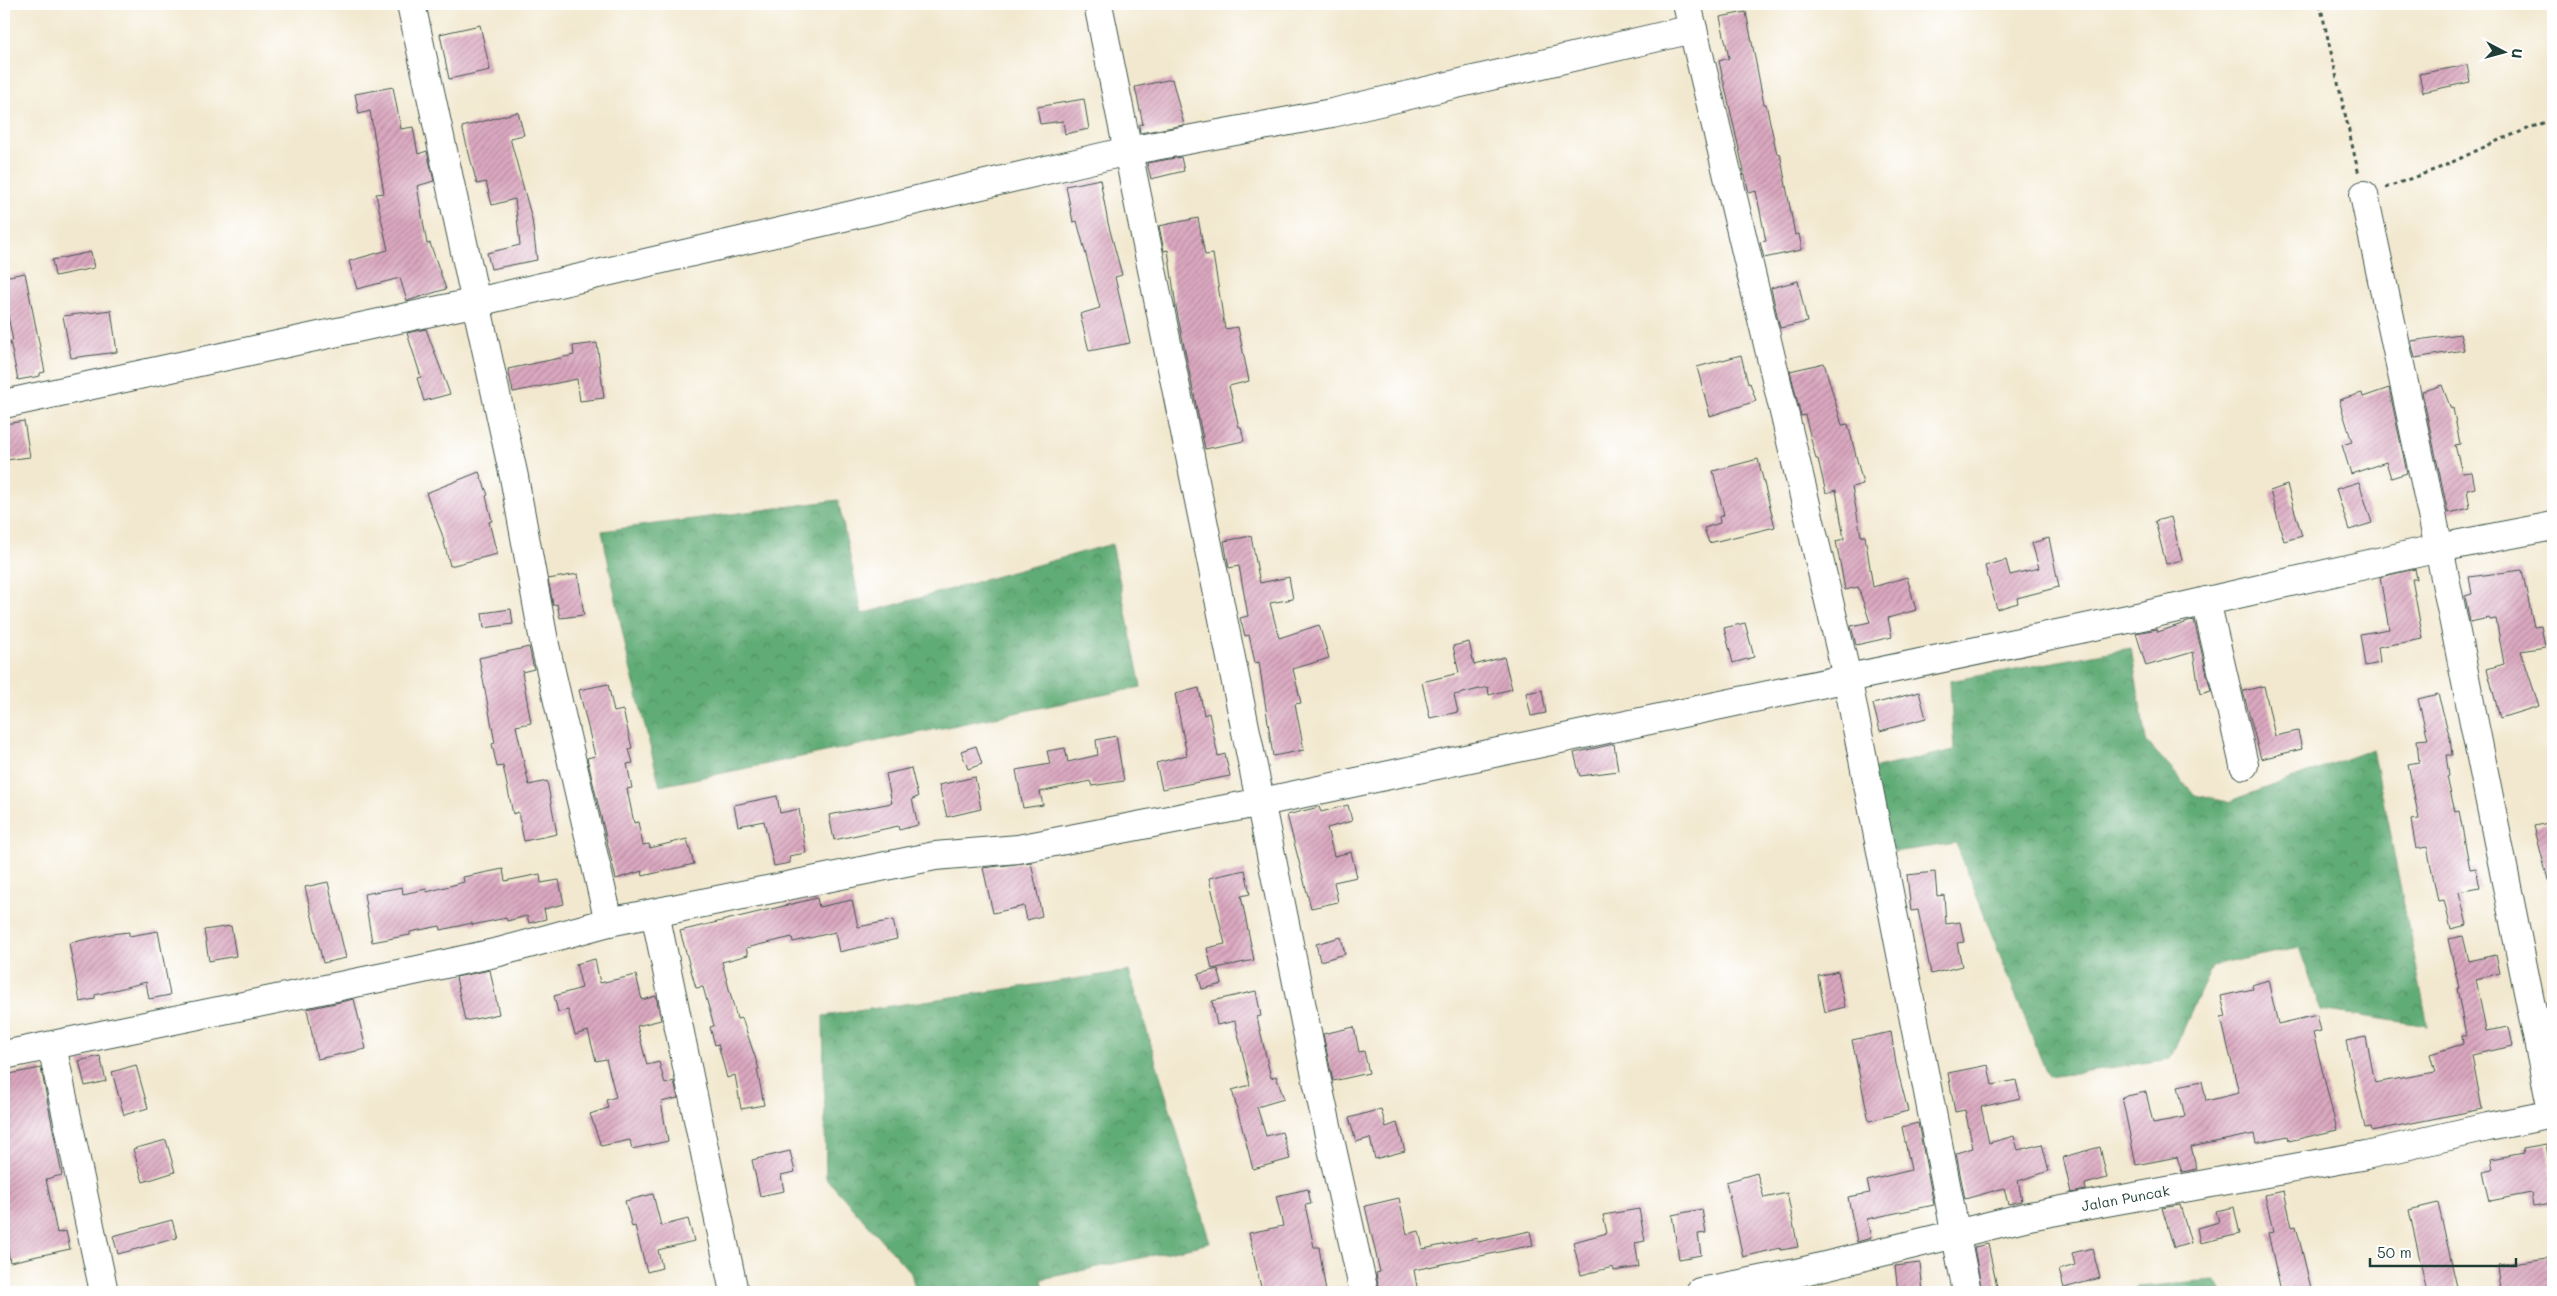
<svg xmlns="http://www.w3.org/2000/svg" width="2557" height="1296" viewBox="0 0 2557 1296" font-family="Mali,sans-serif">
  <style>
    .forest { fill: url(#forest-crowns); stroke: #407455 }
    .building { fill: url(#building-hatch) }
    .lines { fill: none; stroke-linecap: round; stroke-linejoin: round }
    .minor-casing { stroke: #3f574b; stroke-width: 30 }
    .path { stroke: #3f574b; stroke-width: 3; stroke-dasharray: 4 4; stroke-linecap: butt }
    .minor { stroke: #fff; stroke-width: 28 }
    .labels { text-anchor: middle; stroke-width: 4; stroke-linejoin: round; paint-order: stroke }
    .street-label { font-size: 14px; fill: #1f3d34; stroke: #fff }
  </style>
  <defs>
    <pattern id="forest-crowns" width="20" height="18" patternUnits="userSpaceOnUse" patternTransform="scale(1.25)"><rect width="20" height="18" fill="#60ac76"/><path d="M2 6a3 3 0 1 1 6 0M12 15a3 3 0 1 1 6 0" fill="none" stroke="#4f8d62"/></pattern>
    <pattern id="building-hatch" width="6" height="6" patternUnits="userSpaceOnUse" patternTransform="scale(1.25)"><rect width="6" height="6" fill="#dba8c0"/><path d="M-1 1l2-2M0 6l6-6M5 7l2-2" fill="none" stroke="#b18a9d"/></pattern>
  </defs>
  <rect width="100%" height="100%" fill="#fff"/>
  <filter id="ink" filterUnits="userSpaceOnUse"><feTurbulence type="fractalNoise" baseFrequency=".02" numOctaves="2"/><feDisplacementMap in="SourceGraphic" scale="10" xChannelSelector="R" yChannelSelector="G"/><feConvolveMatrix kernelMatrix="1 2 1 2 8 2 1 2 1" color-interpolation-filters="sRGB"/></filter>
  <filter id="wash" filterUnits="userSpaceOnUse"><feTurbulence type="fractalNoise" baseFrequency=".0096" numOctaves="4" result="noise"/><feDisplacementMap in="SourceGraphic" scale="20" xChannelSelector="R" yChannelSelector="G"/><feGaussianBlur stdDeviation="1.12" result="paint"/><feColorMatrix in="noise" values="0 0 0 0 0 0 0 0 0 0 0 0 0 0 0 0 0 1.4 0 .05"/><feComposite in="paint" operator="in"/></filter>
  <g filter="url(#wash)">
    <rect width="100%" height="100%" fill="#f2e8cf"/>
    <g class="forest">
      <polygon points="838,500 862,614 1112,544 1141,687 660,786 628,659 602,531"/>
      <polygon points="2131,648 2146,741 2195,795 2228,802 2373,749 2428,1026 2321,1010 2299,947 2212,966 2170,1059 2048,1077 1956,843 1880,854 1859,772 1954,750 1950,681"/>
      <polygon points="1129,971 1210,1243 1042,1279 1044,1292 916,1292 911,1273 826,1178 823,1016"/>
      <polygon points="2215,1280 2222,1292 2133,1292 2138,1286"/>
    </g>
    <g id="blocks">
      <g class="building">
        <polygon points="1746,12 1764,104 1766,104 1777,154 1780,153 1795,235 1799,234 1801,244 1801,250 1764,258 1760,242 1766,241 1756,191 1749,193 1719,61 1729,58 1720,17"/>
        <polygon points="480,25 490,70 449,79 440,34"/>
        <polygon points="2467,65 2470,82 2423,92 2419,74"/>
        <polygon points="1172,79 1184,125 1140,133 1139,125 1143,124 1135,87"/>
        <polygon points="393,87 401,129 413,127 418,154 427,151 434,181 417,186 427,244 430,243 446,289 407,301 400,278 357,289 349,261 388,250 376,194 384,193 370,111 359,114 355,94"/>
        <polygon points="1084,99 1089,129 1065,134 1063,121 1040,124 1037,107"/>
        <polygon points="518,112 524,135 510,138 532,219 537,260 491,269 487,253 520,245 515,199 492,205 486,182 477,184 462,127"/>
        <polygon points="1181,157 1184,171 1151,179 1147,163"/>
        <polygon points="1100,179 1108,223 1122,275 1115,277 1130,343 1089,351 1080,314 1100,308 1077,221 1073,222 1066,186"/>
        <polygon points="1198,218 1205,255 1213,254 1225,329 1238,327 1249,381 1229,386 1239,427 1241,427 1244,441 1205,449 1176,307 1168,250 1164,251 1159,226"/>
        <polygon points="91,252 94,268 55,276 52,260"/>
        <polygon points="25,273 45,372 40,373 40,376 18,380 10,341 13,341 4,296 4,277"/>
        <polygon points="1798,281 1807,322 1780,328 1771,288"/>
        <polygon points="111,310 117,352 71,358 63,316"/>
        <polygon points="426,329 450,394 424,401 417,378 421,377 407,333"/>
        <polygon points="2460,334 2464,350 2415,358 2411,341"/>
        <polygon points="597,343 604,398 580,401 577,379 513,392 508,369 574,355 573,346"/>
        <polygon points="1741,355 1748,384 1750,383 1756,401 1710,416 1697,367"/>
        <polygon points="1824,363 1842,425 1848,424 1863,484 1852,487 1861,536 1865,536 1873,587 1907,577 1916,610 1888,618 1892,637 1856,645 1851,626 1870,622 1858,587 1845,590 1836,541 1844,539 1836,490 1826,493 1818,459 1816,459 1805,415 1801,416 1790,371"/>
        <polygon points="2442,385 2451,409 2453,408 2460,444 2455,445 2462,473 2472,472 2475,488 2467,490 2470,508 2448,513 2422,392"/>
        <polygon points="2389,388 2407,473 2391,478 2386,462 2351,474 2342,445 2352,442 2339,400 2362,393 2363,397"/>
        <polygon points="24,421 30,457 6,460 4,424"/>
        <polygon points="1758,459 1775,527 1709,543 1704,528 1720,523 1719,517 1724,515 1713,471"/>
        <polygon points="479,472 488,495 486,496 492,521 489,522 497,554 450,566 442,534 426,493"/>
        <polygon points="2359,482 2372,523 2349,530 2336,489"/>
        <polygon points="2287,485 2302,536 2284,541 2270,491"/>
        <polygon points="2171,517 2182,560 2166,564 2155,521"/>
        <polygon points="1251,536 1260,583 1289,577 1293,599 1270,603 1279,638 1319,625 1329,658 1293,669 1301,703 1295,704 1304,750 1273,756 1259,662 1255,663 1249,635 1245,636 1240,618 1248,616 1239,566 1229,568 1224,541"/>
        <polygon points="2049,538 2059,587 2017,598 2018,603 1997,609 1985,566 2006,560 2010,575 2039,568 2032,543"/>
        <polygon points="2415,569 2417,579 2412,579 2423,639 2378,647 2380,663 2365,666 2360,634 2389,629 2380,577"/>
        <polygon points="2522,570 2534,627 2541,626 2545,647 2521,651 2539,706 2500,718 2487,669 2504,664 2496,619 2490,620 2489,618 2470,622 2465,596 2472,594 2469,577"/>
        <polygon points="578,574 584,615 560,618 557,604 553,605 548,579"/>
        <polygon points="511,609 513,624 484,628 482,613"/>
        <polygon points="2194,620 2211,691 2200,694 2193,652 2146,666 2136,633 2157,629 2158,632"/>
        <polygon points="1745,623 1754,657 1733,663 1724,628"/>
        <polygon points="1469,642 1474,665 1504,657 1512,689 1489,695 1488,687 1454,695 1458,712 1430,718 1422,682 1459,673 1453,646"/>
        <polygon points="529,647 534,669 522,672 531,723 516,726 529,785 547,781 557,834 524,841 518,812 513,814 503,766 497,767 492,744 495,743 479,658"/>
        <polygon points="608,684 614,712 623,710 632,748 629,749 633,763 627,764 632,788 627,789 634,823 638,822 643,845 649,844 650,848 687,839 694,864 643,876 642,871 616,879 587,758 595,756 579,690"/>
        <polygon points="2264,686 2275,736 2298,731 2302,749 2261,759 2243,691"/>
        <polygon points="1199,688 1204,715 1209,713 1218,756 1225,754 1230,776 1162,789 1156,763 1187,755 1175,694"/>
        <polygon points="1542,690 1546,713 1531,716 1526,693"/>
        <polygon points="1919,692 1926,718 1880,731 1873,704"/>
        <polygon points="2438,694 2450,738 2452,755 2446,755 2449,776 2447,777 2455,812 2459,811 2470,869 2476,868 2480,888 2459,892 2467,925 2451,929 2444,900 2438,901 2427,847 2416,849 2411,820 2419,819 2408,764 2419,762 2417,740 2428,739 2418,699"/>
        <polygon points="1116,736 1124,781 1092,786 1090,781 1040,792 1043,805 1023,808 1016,770 1050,764 1047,751 1065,748 1068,762 1098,755 1096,740"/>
        <polygon points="1614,744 1618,771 1580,776 1574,753"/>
        <polygon points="976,746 982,764 968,769 961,751"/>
        <polygon points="911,768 918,797 912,799 918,825 899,830 898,826 834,840 829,815 892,803 886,774"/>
        <polygon points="975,777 981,809 947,817 939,785"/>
        <polygon points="777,796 780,813 799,809 806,853 789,856 790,863 774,866 764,821 738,826 734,805"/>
        <polygon points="1348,805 1352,821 1327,828 1334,856 1351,852 1357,877 1334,882 1338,902 1311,908 1287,815 1319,807 1321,812"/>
        <polygon points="2553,822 2553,880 2548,880 2534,826"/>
        <polygon points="1031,862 1042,916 1027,920 1024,906 993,913 983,868"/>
        <polygon points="503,869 505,881 540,874 541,883 559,880 564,904 544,909 546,919 529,923 527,916 507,921 506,918 472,925 472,923 441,930 440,926 410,932 410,935 372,942 364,894 402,887 403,894 426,889 427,892 464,882 463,877"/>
        <polygon points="1245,870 1250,894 1241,896 1254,960 1212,969 1207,948 1225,944 1209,878"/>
        <polygon points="1935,872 1937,896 1944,895 1946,924 1960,922 1964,942 1957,943 1962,966 1931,974 1918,910 1911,911 1907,875"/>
        <polygon points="328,882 346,958 323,963 305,887"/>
        <polygon points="817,898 819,907 852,900 858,927 893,920 897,939 839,952 835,932 793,942 792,937 746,948 748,955 722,962 737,1019 742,1018 759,1069 757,1069 764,1105 741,1109 735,1075 727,1078 718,1044 715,1045 710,1027 714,1026 703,987 696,988 680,931"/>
        <polygon points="231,926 236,956 209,961 204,930"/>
        <polygon points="158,931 170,995 149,999 146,982 95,995 95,999 80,1002 69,943 111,934 129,932 129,936"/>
        <polygon points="2463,936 2469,961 2496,955 2500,973 2476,979 2486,1031 2509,1027 2513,1046 2472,1055 2482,1109 2372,1131 2371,1127 2365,1128 2346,1041 2366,1037 2375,1083 2435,1072 2430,1054 2463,1044 2462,1036 2466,1036 2457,988 2459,988 2448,939"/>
        <polygon points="1341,937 1345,954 1320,961 1316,944"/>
        <polygon points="595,959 600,983 636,975 642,1000 656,996 661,1020 637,1026 647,1065 659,1062 665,1084 674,1081 678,1098 661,1102 668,1141 632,1149 630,1140 601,1146 590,1114 608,1108 606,1100 616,1097 606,1059 596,1061 588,1031 575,1035 568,1010 558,1012 554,996 582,988 576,964"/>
        <polygon points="1218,969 1222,984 1202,989 1198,974"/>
        <polygon points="490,970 499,1014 465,1021 456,977"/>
        <polygon points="1838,971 1845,1007 1825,1012 1818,976"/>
        <polygon points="2268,980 2278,1024 2317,1015 2321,1031 2313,1033 2337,1130 2289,1141 2288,1136 2256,1143 2254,1134 2191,1147 2197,1169 2182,1172 2177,1157 2136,1165 2122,1097 2146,1092 2153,1123 2185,1117 2178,1086 2202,1081 2206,1101 2239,1093 2221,1018 2226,1017 2221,996 2253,989 2252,985"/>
        <polygon points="1256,991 1261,1016 1257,1017 1271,1078 1276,1076 1284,1099 1257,1107 1266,1136 1282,1132 1290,1159 1253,1169 1232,1090 1250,1085 1235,1021 1217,1025 1212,1001"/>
        <polygon points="354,999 366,1049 317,1059 307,1009"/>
        <polygon points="1354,1027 1359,1052 1364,1051 1369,1073 1333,1081 1323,1034"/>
        <polygon points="1891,1032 1896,1064 1908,1111 1869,1121 1852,1040"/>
        <polygon points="100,1056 106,1081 85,1086 79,1061"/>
        <polygon points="136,1065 148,1108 124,1115 112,1072"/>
        <polygon points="1988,1065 1992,1085 2016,1080 2020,1098 1981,1107 1989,1143 2014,1136 2018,1150 2042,1144 2049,1171 2018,1181 2022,1201 2008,1204 2004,1188 1965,1199 1956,1153 1973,1148 1965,1110 1955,1112 1948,1073"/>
        <polygon points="41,1068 62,1175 46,1179 57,1233 66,1231 70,1249 10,1262 4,1229 4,1075"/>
        <polygon points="1381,1109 1386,1127 1397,1123 1405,1151 1375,1159 1370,1138 1356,1142 1349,1118"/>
        <polygon points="1918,1123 1934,1205 1867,1219 1871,1238 1857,1242 1848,1197 1870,1193 1867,1181 1911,1170 1902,1127"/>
        <polygon points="166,1140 175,1172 143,1182 133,1149"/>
        <polygon points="2546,1144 2553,1183 2553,1203 2533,1206 2531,1193 2490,1201 2483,1172 2493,1170 2491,1159 2524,1153 2523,1148"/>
        <polygon points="2100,1147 2107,1178 2085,1184 2086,1190 2071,1193 2063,1157"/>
        <polygon points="790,1151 795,1172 781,1175 784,1191 760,1196 752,1160"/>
        <polygon points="1757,1173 1764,1198 1787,1193 1798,1247 1781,1250 1780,1248 1743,1257 1726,1182"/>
        <polygon points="1308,1189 1311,1204 1305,1205 1314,1247 1319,1247 1326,1292 1262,1292 1249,1233 1283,1226 1276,1196"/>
        <polygon points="2284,1191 2292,1227 2296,1226 2312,1292 2281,1292 2268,1233 2273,1232 2265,1195"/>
        <polygon points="653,1194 661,1226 688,1219 694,1241 658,1250 662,1268 647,1272 635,1226 632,1227 625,1201"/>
        <polygon points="1399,1198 1407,1234 1419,1231 1423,1249 1477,1238 1478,1242 1530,1231 1533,1245 1414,1270 1418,1292 1379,1292 1376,1273 1380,1272 1365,1206"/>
        <polygon points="2438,1203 2457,1287 2427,1292 2409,1210"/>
        <polygon points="2180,1205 2191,1243 2174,1248 2162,1208"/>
        <polygon points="2234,1207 2240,1234 2200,1243 2197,1228 2219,1222 2216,1211"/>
        <polygon points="1639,1209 1645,1241 1635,1243 1639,1267 1614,1271 1613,1267 1581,1275 1573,1242 1607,1233 1603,1215"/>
        <polygon points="1702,1209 1706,1233 1698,1234 1701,1255 1679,1259 1672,1215"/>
        <polygon points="172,1220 177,1238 118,1254 113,1236"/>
        <polygon points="1988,1244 1998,1292 1982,1292 1974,1247"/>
        <polygon points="2092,1248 2100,1278 2064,1288 2059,1270 2075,1265 2072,1253"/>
        <polygon points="2548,1258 2553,1292 2501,1292 2498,1265"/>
        <polygon points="1920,1263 1923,1292 1898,1292 1895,1266"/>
      </g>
    </g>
  </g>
  <g filter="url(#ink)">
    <use href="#blocks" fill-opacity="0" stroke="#3f574b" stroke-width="1"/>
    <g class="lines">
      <defs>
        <g id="minor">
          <polyline points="411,4 514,477 544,641 609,922"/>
          <polyline points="1098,4 1317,1081 1364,1292"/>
          <polyline points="1687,4 1847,677 1967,1292"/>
          <polyline points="2364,195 2439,548 2553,1116"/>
          <polyline points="4,404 477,302 1128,151 1332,113 1693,29"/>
          <polyline points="2206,601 2244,765"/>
          <polyline points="655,913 734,1292"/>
          <polyline points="52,1046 104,1292"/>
          <polyline points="4,1055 418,970 499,952 609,922 935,856 1018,849 1262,802 2142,616 2439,548 2553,526"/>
          <path id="s1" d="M1700,1292L1796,1273L2029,1216L2366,1155L2488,1127L2553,1114"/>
        </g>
      </defs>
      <use href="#minor" class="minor-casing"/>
      <g class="path">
        <polyline points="2320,4 2359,175"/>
        <polyline points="2385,188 2442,167 2497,141 2553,119"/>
      </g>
      <use href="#minor" class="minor"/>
    </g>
  </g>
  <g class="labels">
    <g class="street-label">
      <text dy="5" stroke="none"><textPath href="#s1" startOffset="436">Jalan Puncak</textPath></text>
    </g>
  </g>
  <rect width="2557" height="1296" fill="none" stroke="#fff" stroke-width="20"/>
  <g transform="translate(2504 52) rotate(96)" stroke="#ffffff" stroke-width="4" paint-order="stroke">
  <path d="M0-4L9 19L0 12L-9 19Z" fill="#1f3d34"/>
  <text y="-8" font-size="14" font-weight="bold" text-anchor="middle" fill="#1f3d34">U</text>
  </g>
  <path d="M2370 1258v8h146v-8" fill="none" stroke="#1f3d34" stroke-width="2.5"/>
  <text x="2377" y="1258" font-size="15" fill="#1f3d34" stroke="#ffffff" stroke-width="4" paint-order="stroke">50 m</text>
</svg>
